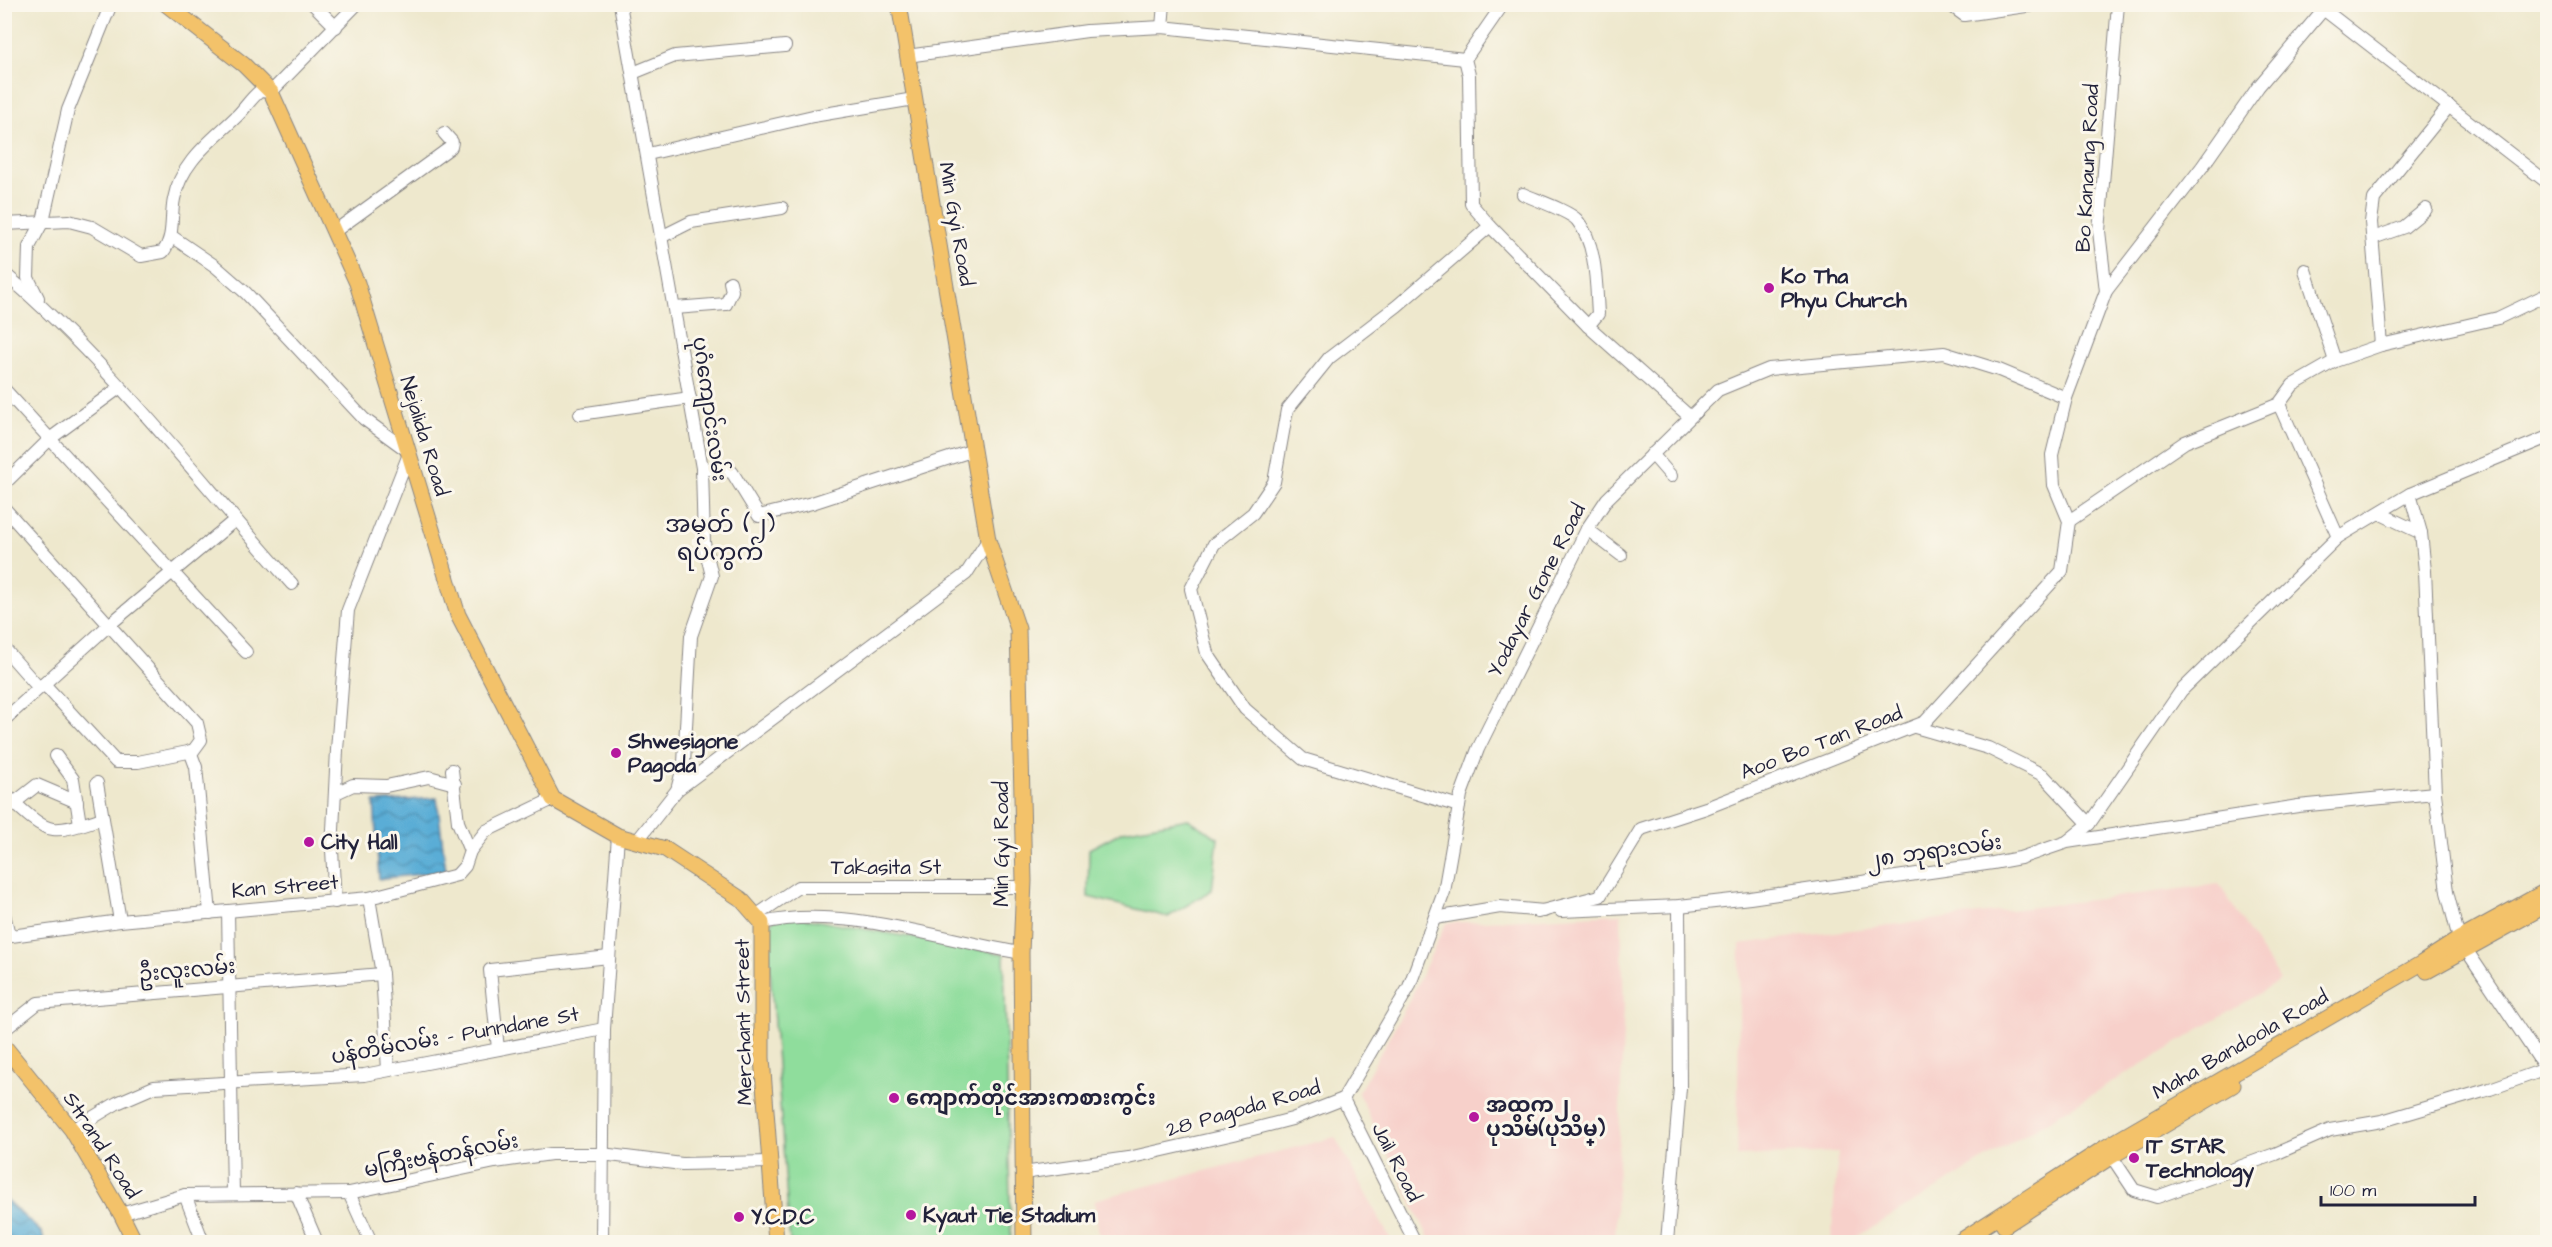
<svg xmlns="http://www.w3.org/2000/svg" width="2552" height="1247" viewBox="0 0 2552 1247" font-family="'Architects Daughter','Noto Sans Myanmar',sans-serif">
  <style>
    .built { fill: #f7d0ca }
    .green { fill: #8fdd9c; stroke: #58806c; stroke-width: 1.5 }
    .water { fill: url(#water-waves); stroke: #3e6888; stroke-width: 1.5 }
    .lines { fill: none; stroke-linecap: round; stroke-linejoin: round }
    .minor-casing { stroke: #888584; stroke-width: 14 }
    .major-casing { stroke: #888584; stroke-width: 17 }
    .minor { stroke: #fff; stroke-width: 12 }
    .major { stroke: #f3c26a; stroke-width: 15 }
    .poi-dot { fill: #b5179e; stroke: #fbf7ec; stroke-width: 2 }
    .labels { text-anchor: middle; stroke-width: 6; stroke-linejoin: round; paint-order: stroke }
    .street-label { font-size: 21px; fill: #22223b; stroke: #fbf7ec }
    .poi-label { font-size: 21px; font-weight: bold; fill: #22223b; stroke: #fbf7ec; text-anchor: start }
    .quarter-label { font-size: 24px; fill: #22223b; stroke: #fbf7ec }
  </style>
  <defs>
    <pattern id="water-waves" width="16" height="10" patternUnits="userSpaceOnUse" patternTransform="scale(1.5)"><rect width="16" height="10" fill="#5aadd6"/><path d="M0 5q4-4 8 0t8 0" fill="none" stroke="#4a8caf"/></pattern>
  </defs>
  <rect width="100%" height="100%" fill="#fbf7ec"/>
  <filter id="ink" filterUnits="userSpaceOnUse"><feTurbulence type="fractalNoise" baseFrequency=".0167" numOctaves="2"/><feDisplacementMap in="SourceGraphic" scale="12" xChannelSelector="R" yChannelSelector="G"/><feConvolveMatrix kernelMatrix="1 2 1 2 8 2 1 2 1" color-interpolation-filters="sRGB"/></filter>
  <filter id="wash" filterUnits="userSpaceOnUse"><feTurbulence type="fractalNoise" baseFrequency=".008" numOctaves="4" result="noise"/><feDisplacementMap in="SourceGraphic" scale="24" xChannelSelector="R" yChannelSelector="G"/><feGaussianBlur stdDeviation="1.35" result="paint"/><feColorMatrix in="noise" values="0 0 0 0 0 0 0 0 0 0 0 0 0 0 0 0 0 1.4 0 .05"/><feComposite in="paint" operator="in"/></filter>
  <g filter="url(#wash)">
    <rect width="100%" height="100%" fill="#eee8cd"/>
    <g class="built">
      <polygon points="2219,884 2280,981 1848,1242 1831,1242 1838,1152 1737,1156 1740,944"/>
      <polygon points="1621,914 1624,1006 1615,1242 1431,1242 1358,1093 1409,1001 1446,923"/>
      <polygon points="1335,1137 1392,1242 1100,1242 1094,1200"/>
    </g>
    <g class="green">
      <polygon points="1188,819 1218,838 1212,890 1168,917 1088,897 1089,849 1123,831"/>
      <polygon points="780,914 1004,954 1011,1242 790,1242 767,927"/>
    </g>
    <g class="water">
      <polygon points="437,798 446,871 379,879 374,802"/>
      <polygon points="4,1198 42,1233 44,1242 5,1242"/>
    </g>
  </g>
  <g filter="url(#ink)">
    <g class="lines">
      <defs>
        <g id="minor">
          <polyline points="313,4 336,27"/>
          <polyline points="620,4 702,468 704,543 712,576 691,636 684,763 677,790 637,841"/>
          <polyline points="1503,4 1465,59 1469,75 1471,204 1490,226 1588,326 1689,416"/>
          <polyline points="1949,4 1964,15 2040,4"/>
          <polyline points="2318,5 2548,183"/>
          <polyline points="1162,27 1164,4"/>
          <polyline points="907,56 1087,31 1162,27 1465,59"/>
          <polyline points="633,73 675,56 785,46"/>
          <polyline points="648,154 813,116 914,99"/>
          <path d="M1523,194C1536,200 1569,211 1577,220C1597,244 1596,285 1598,314L1588,326"/>
          <path d="M4,224L69,221L92,227L141,256L163,252C175,236 170,218 174,199C181,161 213,140 238,115C246,107 251,98 260,91L271,92L357,4"/>
          <polyline points="335,231 451,147 452,142 444,133"/>
          <polyline points="171,236 215,266 246,293 364,419 408,451"/>
          <polyline points="663,236 691,222 782,208"/>
          <polyline points="2373,238 2404,227 2426,209"/>
          <polyline points="2305,270 2335,361"/>
          <path d="M4,273C111,364 198,479 292,584"/>
          <polyline points="2106,291 2202,167 2258,87 2328,4"/>
          <polyline points="38,298 28,278 29,247 43,221 68,110 111,4"/>
          <polyline points="675,308 726,304 732,291 730,282"/>
          <polyline points="2381,345 2371,222 2374,199 2449,106"/>
          <polyline points="4,389 246,652"/>
          <polyline points="2279,404 2338,537"/>
          <polyline points="580,414 690,398"/>
          <polyline points="1652,454 1671,476"/>
          <polyline points="702,468 732,472 759,516 812,503 974,450"/>
          <polyline points="4,484 51,438 119,388"/>
          <polyline points="2410,494 2421,533 2425,571 2435,793 2447,892 2459,939 2548,1072"/>
          <polyline points="4,508 197,723 201,740 193,751 138,762 116,762 44,684"/>
          <polyline points="2381,514 2421,533"/>
          <polyline points="2069,521 2185,442 2279,404 2293,385 2335,361 2381,345 2498,318 2548,294"/>
          <polyline points="1587,529 1621,555"/>
          <polyline points="4,648 39,688"/>
          <polyline points="4,720 109,625 235,520"/>
          <polyline points="1915,727 1988,748 2043,775 2089,824"/>
          <polyline points="190,751 196,767 210,913"/>
          <polyline points="56,756 73,779 80,824"/>
          <polyline points="97,783 120,921"/>
          <polyline points="677,790 966,574 988,540"/>
          <path d="M4,793C15,803 38,828 53,829C68,831 88,822 103,818"/>
          <polyline points="336,793 353,785 386,786 429,777 455,784"/>
          <polyline points="14,803 37,785 77,802"/>
          <polyline points="1459,806 1303,759 1245,709 1207,653 1191,589 1214,544 1253,513 1274,482 1287,410 1329,358 1397,306 1490,226"/>
          <polyline points="2068,841 2089,824 2181,691 2338,537 2410,494 2548,437"/>
          <polyline points="470,851 486,831 553,799"/>
          <polyline points="369,898 382,974 388,1070"/>
          <polyline points="335,902 332,850 337,750 348,610 409,454"/>
          <polyline points="228,911 233,1194"/>
          <polyline points="1561,911 1679,906 1750,898 1993,863 2020,858 2067,842 2298,806 2435,793"/>
          <polyline points="1538,912 1600,896 1641,829 1706,808 1925,722 2062,571 2069,521 2054,485 2052,455 2066,398 2106,291 2099,231 2118,4"/>
          <polyline points="4,914 9,935"/>
          <polyline points="757,915 798,887 1023,887"/>
          <polyline points="1435,918 1500,907 1544,911"/>
          <path d="M762,923C842,904 941,940 1021,953"/>
          <polyline points="4,937 120,921 369,898 457,875 465,866 470,851 458,822 452,770"/>
          <polyline points="4,1030 38,1003 382,974"/>
          <polyline points="498,1049 490,970 609,957"/>
          <polyline points="1343,1099 1415,1242"/>
          <polyline points="72,1130 117,1103 154,1087 364,1075 604,1029"/>
          <polyline points="2108,1151 2134,1190 2157,1197 2275,1154 2330,1130 2382,1121 2490,1089 2546,1069"/>
          <polyline points="1023,1173 1128,1158 1234,1134 1292,1119 1343,1099 1409,987 1444,892 1461,795 1478,749 1587,529 1607,499 1718,390 1769,369 1944,353 1999,370 2066,398"/>
          <polyline points="296,1193 317,1242"/>
          <polyline points="349,1193 371,1242"/>
          <polyline points="185,1195 203,1242"/>
          <polyline points="121,1214 185,1195 349,1193 495,1162 551,1154 602,1154 682,1164 769,1162"/>
          <polyline points="602,1242 604,1029 618,836"/>
          <polyline points="1667,1242 1680,1088 1679,906"/>
        </g>
        <g id="major">
          <polyline points="166,4 244,65 271,92 357,283 458,615 553,799 618,836 665,849 741,899 762,923 762,1058 776,1242"/>
          <polyline points="899,4 988,540 1018,629 1024,881 1021,953 1024,1242"/>
          <polyline points="2427,971 2548,904"/>
          <polyline points="4,1046 72,1130 121,1214 135,1242"/>
          <polyline points="2004,1226 2112,1156 2233,1085"/>
          <polyline points="1959,1242 2106,1147 2422,963 2459,939 2548,890"/>
        </g>
      </defs>
      <use href="#minor" class="minor-casing"/>
      <use href="#major" class="major-casing"/>
      <use href="#minor" class="minor"/>
      <use href="#major" class="major"/>
    </g>
  </g>
  <g class="poi-dot">
    <circle cx="1769" cy="288" r="6"/>
    <circle cx="616" cy="753" r="6"/>
    <circle cx="309" cy="842" r="6"/>
    <circle cx="894" cy="1098" r="6"/>
    <circle cx="1474" cy="1117" r="6"/>
    <circle cx="2134" cy="1158" r="6"/>
    <circle cx="911" cy="1215" r="6"/>
    <circle cx="739" cy="1217" r="6"/>
  </g>
  <g class="labels">
    <g class="street-label">
      <text transform="translate(2087 168) rotate(-87)" y="7">Bo Kanaung Road</text>
      <text transform="translate(957 224) rotate(80)" y="7">Min Gyi Road</text>
      <text transform="translate(710 409) rotate(82)" y="7">ပုဂံကျောင်းလမ်း</text>
      <text transform="translate(425 436) rotate(73)" y="7">Nejalida Road</text>
      <text transform="translate(1536 590) rotate(-63)" y="7">Yodayar Gone Road</text>
      <text transform="translate(1821 742) rotate(-21)" y="7">Aoo Bo Tan Road</text>
      <text transform="translate(1001 844) rotate(-90)" y="7">Min Gyi Road</text>
      <text transform="translate(1934 851) rotate(-8)" y="7">၂၈ ဘုရားလမ်း</text>
      <text x="886" y="874">Takasita St</text>
      <text transform="translate(285 886) rotate(-5)" y="7">Kan Street</text>
      <text transform="translate(187 970) rotate(-5)" y="7">ဦးလူးလမ်း</text>
      <text transform="translate(743 1022) rotate(-91)" y="7">Merchant Street</text>
      <text transform="translate(455 1035) rotate(-10)" y="7">ပန်တိမ်လမ်း - Punndane St</text>
      <text transform="translate(2240 1044) rotate(-30)" y="7">Maha Bandoola Road</text>
      <text transform="translate(1243 1108) rotate(-16)" y="7">28 Pagoda Road</text>
      <text transform="translate(102 1145) rotate(57)" y="7">Strand Road</text>
      <text transform="translate(441 1155) rotate(-11)" y="7">မကြီးဗန်တန်လမ်း</text>
      <text transform="translate(1397 1162) rotate(63)" y="7">Jail Road</text>
    </g>
    <g class="poi-label">
      <text x="1781" y="283">Ko Tha<tspan x="1781" dy="24">Phyu Church</tspan></text>
      <text x="628" y="748">Shwesigone<tspan x="628" dy="24">Pagoda</tspan></text>
      <text x="321" y="849">City Hall</text>
      <text x="906" y="1105">ကျောက်တိုင်အားကစားကွင်း</text>
      <text x="1486" y="1112">အထက၂<tspan x="1486" dy="24">ပုသိမ်(ပုသိမ္)</tspan></text>
      <text x="2146" y="1153">IT STAR<tspan x="2146" dy="24">Technology</tspan></text>
      <text x="923" y="1222">Kyaut Tie Stadium</text>
      <text x="751" y="1224">Y.C.D.C</text>
    </g>
    <g class="quarter-label">
      <text x="720" y="532">အမှတ် (၂)<tspan x="720" dy="28">ရပ်ကွက်</tspan></text>
    </g>
  </g>
  <rect width="2552" height="1247" fill="none" stroke="#fbf7ec" stroke-width="24"/>
  <path d="M2321 1196v9h154v-9" fill="none" stroke="#22223b" stroke-width="3"/>
  <text x="2330" y="1196" font-size="18" fill="#22223b" stroke="#fbf7ec" stroke-width="4.5" paint-order="stroke">100 m</text>
</svg>
